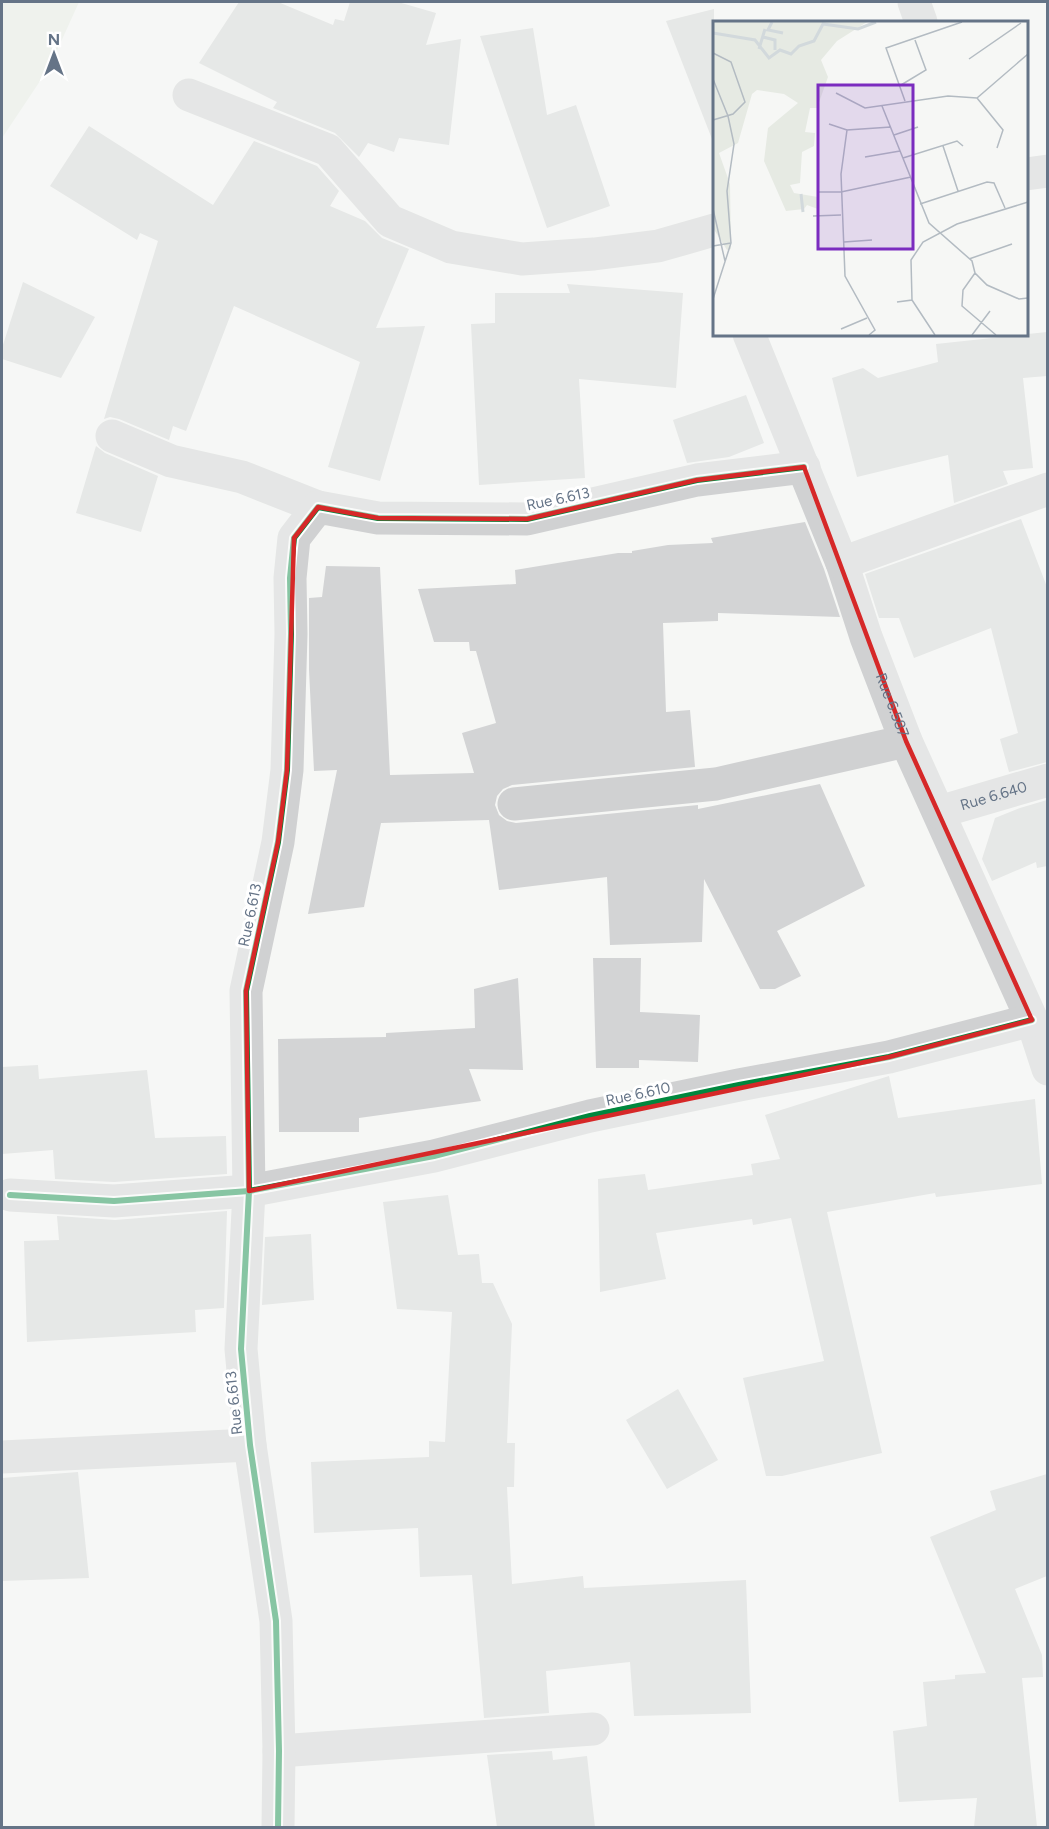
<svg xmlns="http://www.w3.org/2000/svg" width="1049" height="1829" viewBox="0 0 1049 1829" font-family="Figtree,sans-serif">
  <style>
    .green { fill: #e6eae3 }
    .building { fill: #d3d4d5 }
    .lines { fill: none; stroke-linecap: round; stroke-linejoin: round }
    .minor { stroke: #d0d1d2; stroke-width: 33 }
    .cycleway-casing { stroke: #fff; stroke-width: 10 }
    .cycleway { stroke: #00873e; stroke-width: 6 }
    .marked { fill: none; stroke: #d62828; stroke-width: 4.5; stroke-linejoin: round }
    .labels { text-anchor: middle; stroke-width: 6; stroke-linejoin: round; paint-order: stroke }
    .street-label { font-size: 15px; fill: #657487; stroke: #fff }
    .inset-river { fill: none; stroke: #d2d9dc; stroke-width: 3 }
    .inset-road { fill: none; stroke: #b3bbc2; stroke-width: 1.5 }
    .view { fill: #7b2cbf; fill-opacity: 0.15; stroke: #7b2cbf; stroke-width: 3 }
    .inset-edge { fill: none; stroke: #657487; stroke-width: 3 }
  </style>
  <rect width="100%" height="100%" fill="#f6f7f5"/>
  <polygon class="green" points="2,2 79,2 50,66 2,138"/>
  <g class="building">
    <polygon points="239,2 278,2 333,25 335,19 344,21 350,2 398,2 436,13 426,45 461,39 449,145 399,138 394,152 368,143 359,157 335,133 273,108 277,102 199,63"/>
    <polygon points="714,9 714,139 712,139 666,21"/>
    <polygon points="533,28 547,115 576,105 610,206 547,228 480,36"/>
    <polygon points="89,126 213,205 254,141 317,166 339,191 330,206 365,221 382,238 409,249 376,328 425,326 380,481 328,467 360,362 234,306 186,431 173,426 169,440 119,419 110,417 104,419 158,241 140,233 137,240 50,186"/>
    <polygon points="23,282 95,317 61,378 2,359 2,348"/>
    <polygon points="567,284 683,293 676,388 579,379 585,478 479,485 471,324 495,323 495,293 570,293"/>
    <polygon points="1047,332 1047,376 1023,378 1033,468 1003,471 1008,484 954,503 948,455 857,477 832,378 863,368 878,378 938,362 936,344"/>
    <polygon points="746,395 764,443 729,457 687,463 673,420"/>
    <polygon points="96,446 105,453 158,476 141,532 76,513"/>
    <polygon points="1021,519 1047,587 1047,762 1009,772 1000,739 1018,733 991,628 914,658 899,618 879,618 865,574"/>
    <polygon points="805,522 824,569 840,617 718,613 718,621 663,623 666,712 690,710 695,767 512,785 503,789 497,796 495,805 499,815 507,821 516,823 698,805 698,809 820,784 865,886 777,931 801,976 775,989 760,989 704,879 702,942 610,945 607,877 499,890 489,820 381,823 364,907 308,914 337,770 314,771 309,670 309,598 322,597 326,566 380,567 390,775 474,773 462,733 496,723 476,651 470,651 469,642 434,642 418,589 516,584 515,570 618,553 632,553 632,551 668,545 713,543 711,538"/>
    <polygon points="1047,800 1047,866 1037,868 1036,862 992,881 982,859 995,818 1020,808"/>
    <polygon points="593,958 641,958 640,1012 700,1015 698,1062 639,1060 639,1068 596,1068"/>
    <polygon points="518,978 523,1070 469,1069 481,1101 359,1118 359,1132 279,1132 278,1039 386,1037 386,1033 475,1028 474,989"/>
    <polygon points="38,1065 39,1079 147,1070 155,1138 226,1136 227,1174 114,1182 55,1179 53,1150 2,1154 2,1067"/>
    <polygon points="889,1076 898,1118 1035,1099 1042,1184 936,1197 935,1193 827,1212 882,1453 782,1476 766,1476 743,1378 824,1361 791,1218 753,1225 752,1219 656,1233 666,1279 600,1292 598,1179 645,1174 648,1190 753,1175 751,1164 780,1159 765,1115"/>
    <polygon points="448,1195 458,1255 479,1254 482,1283 493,1283 512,1324 507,1443 515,1443 514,1487 507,1487 512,1584 583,1576 584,1588 746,1580 751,1713 634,1716 630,1662 546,1671 549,1713 484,1718 472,1575 420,1577 418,1528 314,1533 311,1462 429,1457 429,1441 445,1442 452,1312 397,1309 383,1202"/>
    <polygon points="227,1211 224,1308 195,1310 196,1332 27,1342 24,1241 59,1240 57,1216 115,1220"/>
    <polygon points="311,1234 314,1300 262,1305 265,1237"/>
    <polygon points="678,1389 718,1460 667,1489 626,1420"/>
    <polygon points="78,1472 89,1578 2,1581 2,1478"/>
    <polygon points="1047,1474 1047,1576 1015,1589 1042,1655 1043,1677 1022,1678 1037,1827 974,1827 977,1798 899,1802 893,1731 927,1726 923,1682 955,1679 955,1675 986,1673 930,1537 996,1510 990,1491"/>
    <polygon points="552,1751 553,1760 587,1756 595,1827 497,1827 487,1755"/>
  </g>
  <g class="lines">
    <g class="minor">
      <polyline points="914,2 921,22"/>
      <polyline points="189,95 328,150 390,221 451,247 522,259 594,254 658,246 714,230"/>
      <polyline points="1026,174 1048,171"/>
      <path id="s1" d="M749,334L842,563L866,637L906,741L1032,1020L1048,1069"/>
      <polyline points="112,436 171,461 242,477 318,507"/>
      <polyline points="842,563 1048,489"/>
      <polyline points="514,804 716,784 906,741"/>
      <path id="s2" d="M939,812L1048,780"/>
      <polyline points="10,1195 114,1201 249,1191 434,1156 590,1116 739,1085 889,1057 1032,1020"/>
      <polyline points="2,1457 250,1445"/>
      <polyline points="279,1751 593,1729"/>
      <polyline points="278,1828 279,1751 276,1621 250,1445 241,1349 249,1191 246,991 278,842 287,770 291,634 290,578 294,538 318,507 378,518 527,519 697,480 804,467"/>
    </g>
    <defs>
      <g id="cycleway">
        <polyline points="10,1195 114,1201 249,1191 434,1156 590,1116 739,1085 889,1057 1032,1020"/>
        <polyline points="278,1828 279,1751 276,1621 250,1445 241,1349 249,1191 246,991 278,842 287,770 291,634 290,578 294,538 318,507 378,518 527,519 697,480 804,467"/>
      </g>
    </defs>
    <use href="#cycleway" class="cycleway-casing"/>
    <use href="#cycleway" class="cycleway"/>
  </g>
  <path d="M0 0H1049V1829H0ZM804,467L906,741L1032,1020L889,1057L249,1191L246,991L278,842L287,770L294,538L318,507L378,518L527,519L697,480Z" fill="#f6f7f5" fill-opacity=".55" fill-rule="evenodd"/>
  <path class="marked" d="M804,467L906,741L1032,1020L889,1057L249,1191L246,991L278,842L287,770L294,538L318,507L378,518L527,519L697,480Z"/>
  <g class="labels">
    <g class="street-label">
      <text transform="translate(558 499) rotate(-12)" y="5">Rue 6.613</text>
      <text dy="5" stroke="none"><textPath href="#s1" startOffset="398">Rue 6.587</textPath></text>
      <text dy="5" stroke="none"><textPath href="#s2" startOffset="57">Rue 6.640</textPath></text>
      <text transform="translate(250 915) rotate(-78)" y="5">Rue 6.613</text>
      <text transform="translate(638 1094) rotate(-12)" y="5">Rue 6.610</text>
      <text transform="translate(234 1403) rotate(-96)" y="5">Rue 6.613</text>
    </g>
  </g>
  <g transform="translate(713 21)">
    <rect width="315" height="315" fill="#f6f7f5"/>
    <path d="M0,1H154L124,20L108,39L115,56L104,87H97L92,111L102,112L101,125L89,131L87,162L77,164L81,172L105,176V188L94,184L91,188L73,190L51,140L55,107L85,82L71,73L44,69L39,73L25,122L6,132L17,163L18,228L14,229L0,207Z" fill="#e6eae3"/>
    <path class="inset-river" d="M59,1L55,9L70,12M0,12L42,19L56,37L67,29L78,33L86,25L101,20L110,3L145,8L163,1M50,16L62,19V29M46,28L52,8M88,173L90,191"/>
    <path class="inset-road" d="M0,32L18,41L32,81L20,93L0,99M256,38L308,2M0,58L15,95L21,123L14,170L18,222L0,278M188,64L213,49L202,19M123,72L152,87L235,75L264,77L315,33M264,77L290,109L284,127M192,80L173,27L249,1M169,85L216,202L259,240L262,252L274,264L306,278L315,277M116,103L134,109M181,114L205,106M230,125L245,170M152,136L187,130M190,137L244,120L250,125M106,171H128L198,156M207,183L274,161L281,162L292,187M0,188L12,240M100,195L128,194M131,221L159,219M0,225L18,222M256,238L299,223M262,252L250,269L249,285L283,314M199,279L222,314M184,281L199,279L198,239L210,221L244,203L315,181M128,308L154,297M156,314L162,309L132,255L128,153L134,109L178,106M259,314L277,290"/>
    <path class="view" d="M105,64H200V228H105Z"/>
    <rect width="315" height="315" class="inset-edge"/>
  </g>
  <rect width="1049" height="1829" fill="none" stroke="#657487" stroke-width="6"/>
  <g transform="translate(54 54)" stroke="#ffffff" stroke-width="4.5" paint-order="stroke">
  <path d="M0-4.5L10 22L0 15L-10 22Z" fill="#657487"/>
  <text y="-9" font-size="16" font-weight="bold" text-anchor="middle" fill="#657487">N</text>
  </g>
</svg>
